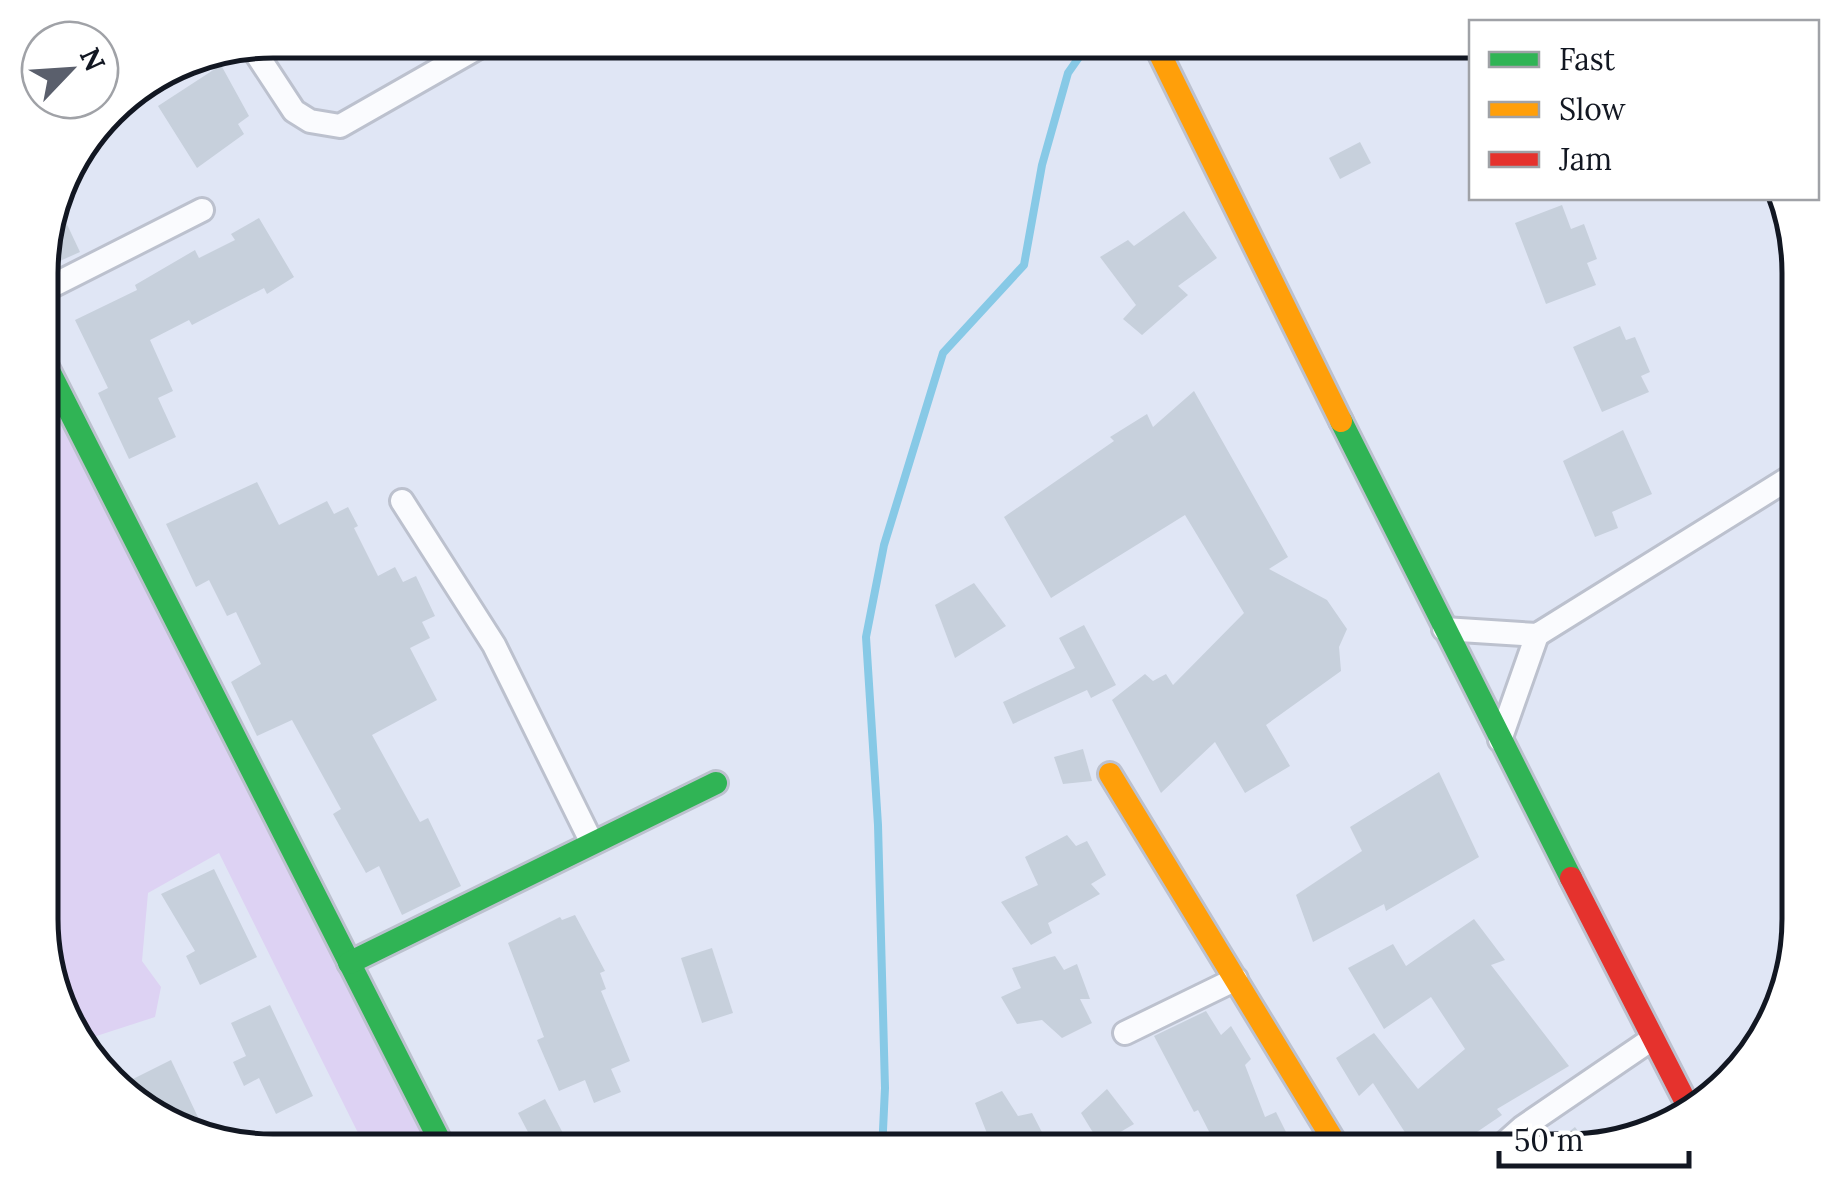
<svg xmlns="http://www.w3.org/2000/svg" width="1839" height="1191" viewBox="0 0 1839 1191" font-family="Lora,serif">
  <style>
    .green { fill: #ddd2f3 }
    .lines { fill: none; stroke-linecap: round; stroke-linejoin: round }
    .stream { stroke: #87c9e6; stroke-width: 8 }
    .building { fill: #c7d0dc }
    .street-casing { stroke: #bcc1ce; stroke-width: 28 }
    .fast-casing { stroke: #bcc1ce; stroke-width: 28 }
    .slow-casing { stroke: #bcc1ce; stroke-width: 28 }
    .jam-casing { stroke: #bcc1ce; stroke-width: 28 }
    .street { stroke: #fafbfe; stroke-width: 22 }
    .fast { stroke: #30b455; stroke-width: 22 }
    .slow { stroke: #ff9f0a; stroke-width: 22 }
    .jam { stroke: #e5322d; stroke-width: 22 }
    .rim { fill: none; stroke: #121722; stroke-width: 5 }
  </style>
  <rect width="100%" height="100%" fill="#e0e6f5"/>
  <polygon class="green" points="42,372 433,1151 367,1151 219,853 148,893 142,961 161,987 155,1017 78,1042 71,1035 42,948"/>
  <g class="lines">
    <polyline class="stream" points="882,1151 885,1088 878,825 866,637 884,545 943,353 1024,265 1042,165 1068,73 1091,40"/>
  </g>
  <g class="building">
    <polygon points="221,65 249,116 238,124 244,134 197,168 158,106"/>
    <polygon points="1360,142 1371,163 1340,179 1329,158"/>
    <polygon points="55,199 80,252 42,269 42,243"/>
    <polygon points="1562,205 1571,229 1584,224 1597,259 1587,263 1596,285 1546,304 1515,223"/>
    <polygon points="1184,211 1217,258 1178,286 1188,295 1142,335 1123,319 1136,305 1100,257 1128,240 1134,246"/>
    <polygon points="259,218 294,277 267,294 264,288 192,325 189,320 150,340 173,391 158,398 176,437 129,459 98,393 108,388 75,320 137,290 135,285 195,250 199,258 235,240 231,234"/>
    <polygon points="1620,326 1626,340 1635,337 1650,372 1641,376 1649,392 1602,412 1573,347"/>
    <polygon points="1194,391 1288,557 1269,569 1327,600 1347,629 1339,647 1341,671 1266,725 1290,766 1245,793 1215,742 1161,793 1112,700 1145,674 1153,681 1166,674 1173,685 1244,613 1185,515 1051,598 1004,517 1114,441 1110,437 1147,414 1153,427"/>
    <polygon points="1623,430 1652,494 1612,512 1618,528 1595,537 1563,461"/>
    <polygon points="257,482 279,525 327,501 334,514 348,507 358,526 354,528 378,576 395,567 403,582 416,576 435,616 422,622 430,638 410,648 437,700 372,735 420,822 428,818 461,886 402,915 379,866 366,873 333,814 341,809 292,720 257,736 231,682 261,664 236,612 227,616 209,580 196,587 166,524"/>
    <polygon points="974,583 1006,626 955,658 935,605"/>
    <polygon points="1084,625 1116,685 1091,698 1087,690 1013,724 1003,702 1075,668 1059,638"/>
    <polygon points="1083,749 1092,781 1063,784 1054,757"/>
    <polygon points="1439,772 1479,857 1386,911 1384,904 1313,942 1296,895 1362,851 1350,827"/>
    <polygon points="1067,835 1076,846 1087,841 1106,875 1091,884 1100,894 1048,923 1052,933 1031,945 1001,902 1038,885 1025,857"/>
    <polygon points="214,869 257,957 200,985 186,956 195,951 161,894"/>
    <polygon points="575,915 605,971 600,973 606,989 601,991 630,1061 611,1069 621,1092 594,1103 585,1080 559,1091 537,1040 544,1037 508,943 560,917 562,920"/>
    <polygon points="1474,919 1505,960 1491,965 1569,1066 1497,1109 1502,1115 1449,1151 1417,1151 1373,1083 1359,1096 1336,1058 1374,1033 1418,1089 1465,1049 1431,997 1384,1029 1348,968 1393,944 1406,966"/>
    <polygon points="712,948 733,1013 702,1023 681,958"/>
    <polygon points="1055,956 1064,970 1077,964 1090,999 1080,999 1092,1023 1062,1038 1042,1020 1017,1024 1001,997 1021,988 1012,968"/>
    <polygon points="270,1005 313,1096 276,1114 259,1078 244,1086 233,1062 246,1056 231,1023"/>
    <polygon points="1206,1011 1221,1035 1231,1026 1251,1059 1245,1065 1265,1117 1276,1112 1289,1138 1282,1141 1287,1151 1219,1151 1198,1110 1194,1112 1154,1036"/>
    <polygon points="171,1060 204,1130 149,1113 133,1079"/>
    <polygon points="1107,1089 1134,1124 1100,1144 1081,1113"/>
    <polygon points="1002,1091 1018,1116 1032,1113 1046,1140 1029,1151 994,1151 975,1103"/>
    <polygon points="545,1099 566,1139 538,1151 518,1113"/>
    <polygon points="1575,1127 1590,1148 1545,1151"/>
  </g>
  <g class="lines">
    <defs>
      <g id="street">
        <polyline points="250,44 294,111 310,121 340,126 491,40"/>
        <polyline points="42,291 202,210"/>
        <polyline points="402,501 494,645 592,843"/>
        <polyline points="1444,629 1537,635 1799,472"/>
        <polyline points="1500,740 1537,635"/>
        <polyline points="1125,1033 1236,979"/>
        <polyline points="1496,1151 1523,1127 1652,1039"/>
      </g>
      <g id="fast">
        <polyline points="42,357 445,1151"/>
        <polyline points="1341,421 1571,878"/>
        <polyline points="349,963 716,783"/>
      </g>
      <g id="slow">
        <polyline points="1153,40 1341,421"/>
        <polyline points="1110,774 1340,1151"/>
      </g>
      <polyline id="jam" points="1571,878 1691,1112"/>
    </defs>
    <use href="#street" class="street-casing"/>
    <use href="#fast" class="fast-casing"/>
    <use href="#slow" class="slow-casing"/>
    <use href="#jam" class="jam-casing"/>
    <use href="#street" class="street"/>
    <use href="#fast" class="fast"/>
    <use href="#slow" class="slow"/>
    <use href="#jam" class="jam"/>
  </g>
  <path d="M0 0H1839V1191H0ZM273 58H1567A215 215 0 0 1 1782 273V919A215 215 0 0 1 1567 1134H273A215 215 0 0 1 58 919V273A215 215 0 0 1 273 58Z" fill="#fff" fill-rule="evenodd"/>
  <path class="rim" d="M273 58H1567A215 215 0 0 1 1782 273V919A215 215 0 0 1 1567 1134H273A215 215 0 0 1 58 919V273A215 215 0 0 1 273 58Z"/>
  <rect x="1469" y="20" width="350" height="180" fill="#ffffff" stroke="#a0a2a7" stroke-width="2.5"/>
  <rect x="1489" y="52" width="50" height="15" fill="#30b455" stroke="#a0a2a7" stroke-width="2.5"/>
  <text x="1559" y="70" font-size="30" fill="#121722">Fast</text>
  <rect x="1489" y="102" width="50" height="15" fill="#ff9f0a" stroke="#a0a2a7" stroke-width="2.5"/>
  <text x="1559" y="120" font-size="30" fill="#121722">Slow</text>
  <rect x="1489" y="152" width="50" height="15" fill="#e5322d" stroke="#a0a2a7" stroke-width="2.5"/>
  <text x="1559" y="170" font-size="30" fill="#121722">Jam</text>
  <g transform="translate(70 70) rotate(65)"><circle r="48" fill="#ffffff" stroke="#a0a2a7" stroke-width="2.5"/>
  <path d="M0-8L18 38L0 25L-18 38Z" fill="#5a5f6c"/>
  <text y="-15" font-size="28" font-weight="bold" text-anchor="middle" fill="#121722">N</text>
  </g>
  <path d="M1499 1151v15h190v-15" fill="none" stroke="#121722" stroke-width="5"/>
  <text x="1514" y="1151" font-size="30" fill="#121722" stroke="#ffffff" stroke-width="8" paint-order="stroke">50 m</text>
</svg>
